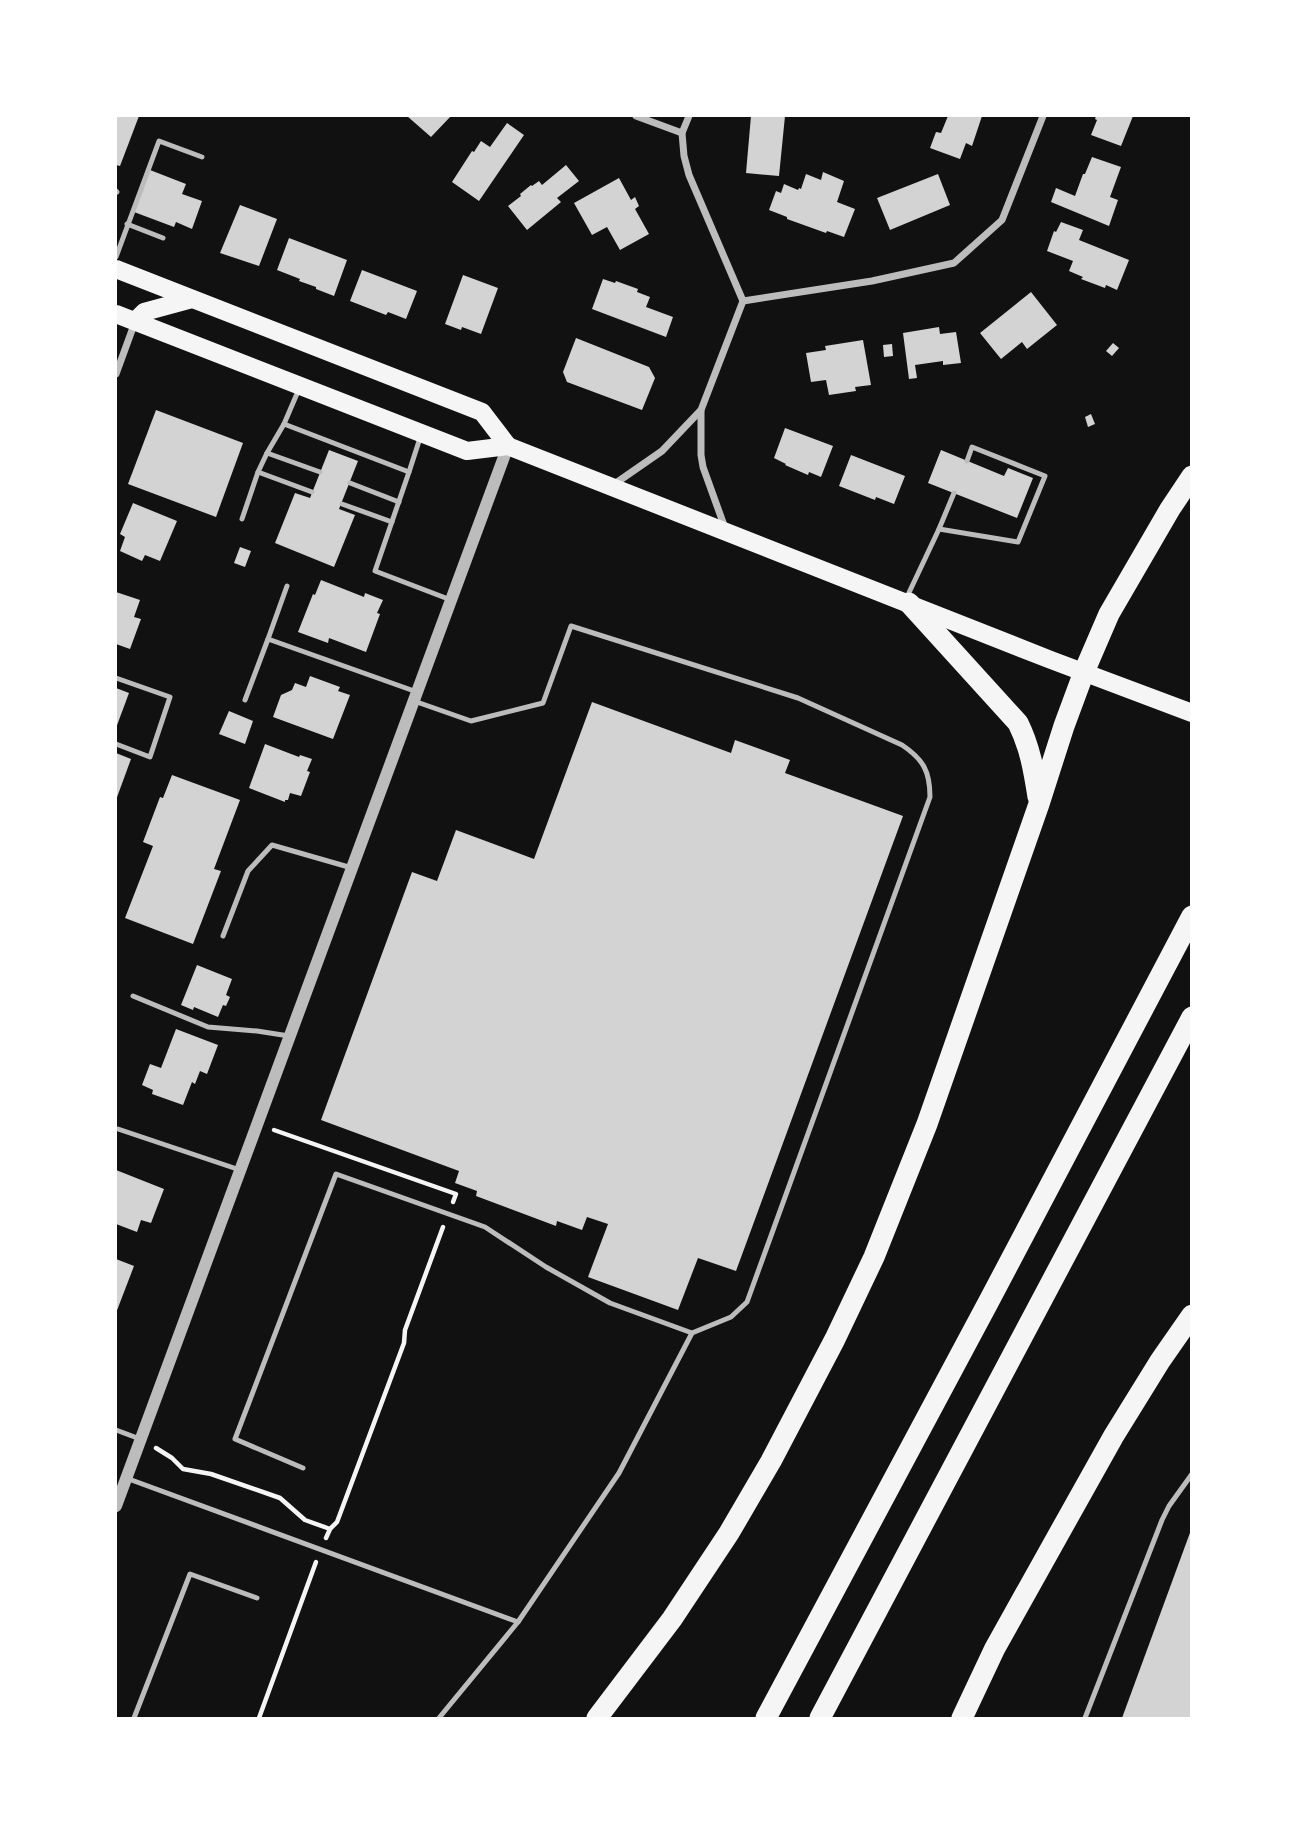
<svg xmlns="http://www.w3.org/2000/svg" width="1307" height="1834" viewBox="0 0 1307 1834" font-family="'IBM Plex Sans',sans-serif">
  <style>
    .building { fill: #d3d3d3 }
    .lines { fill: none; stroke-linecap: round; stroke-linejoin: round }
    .path { stroke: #f5f5f5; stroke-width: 4.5 }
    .service { stroke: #bcbcbc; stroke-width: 5 }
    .minor { stroke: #bcbcbc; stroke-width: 7 }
    .tertiary { stroke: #bcbcbc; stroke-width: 12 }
    .primary { stroke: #f5f5f5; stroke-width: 18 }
    .motorway { stroke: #f5f5f5; stroke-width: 21 }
  </style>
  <rect width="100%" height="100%" fill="#111"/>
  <g class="building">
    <polygon points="116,116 139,116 120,166 116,165"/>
    <polygon points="407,116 451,116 431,137"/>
    <polygon points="751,116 785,116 779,176 746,173"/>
    <polygon points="948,116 982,116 972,146 966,143 960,159 930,148 936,132 941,133"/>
    <polygon points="1096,116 1133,116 1121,146 1091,135 1097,120 1095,119"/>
    <polygon points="507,123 524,135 479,201 452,182 472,151 474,152 481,141 490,147"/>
    <polygon points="1092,157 1121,167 1110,197 1118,200 1109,226 1051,202 1056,188 1075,196 1083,174 1085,174"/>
    <polygon points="566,165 579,181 557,198 561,202 527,230 508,206 521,196 520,194 531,185 532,186 539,181 542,185"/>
    <polygon points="150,170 186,184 182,194 202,201 192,229 176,222 174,227 134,212"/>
    <polygon points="823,172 844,181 837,202 855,209 844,237 827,231 826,233 787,219 787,217 769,210 776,191 781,193 784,184 798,190 799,188 801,189 806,174 821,180"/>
    <polygon points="938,174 950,205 890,230 877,198"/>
    <polygon points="619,178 631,200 635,197 639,206 635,209 649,234 620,250 607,227 592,235 574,203"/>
    <polygon points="240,205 277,219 259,266 220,253"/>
    <polygon points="1061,222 1083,230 1079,240 1129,260 1117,290 1106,285 1105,288 1081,279 1083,277 1069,271 1073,261 1047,251 1054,231 1056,232"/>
    <polygon points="289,238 347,260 334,296 316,289 316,287 299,281 300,279 277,270"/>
    <polygon points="362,270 417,291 406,319 388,312 386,315 350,301"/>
    <polygon points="463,275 498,288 481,334 462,327 461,330 445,324"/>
    <polygon points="603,279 615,283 616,281 638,289 637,292 650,297 646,307 673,317 666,337 592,309"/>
    <polygon points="1031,292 1057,325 1027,349 1022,342 1001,359 980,333"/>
    <polygon points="939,327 940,334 956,332 961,363 943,365 943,361 915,365 917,378 909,379 903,333"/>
    <polygon points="576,338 649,367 655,378 642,410 567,382 563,372"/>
    <polygon points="863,340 871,385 855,387 856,391 829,395 826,380 811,382 806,353 826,350 825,346"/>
    <polygon points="1113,343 1119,348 1112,356 1106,351"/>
    <polygon points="892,344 893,356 884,357 883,345"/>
    <polygon points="156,410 243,443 216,517 128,484"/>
    <polygon points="1091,414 1095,424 1088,427 1085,417"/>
    <polygon points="785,428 833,446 821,477 809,472 808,475 785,465 786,464 774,458"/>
    <polygon points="329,450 358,461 339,509 355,515 334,567 275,543 295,493 310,498"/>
    <polygon points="941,450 1004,476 1008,468 1033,478 1017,518 928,483"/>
    <polygon points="851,455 905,476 894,504 876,497 875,500 839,486"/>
    <polygon points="133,503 177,521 160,561 145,555 142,561 120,551 125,537 120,534"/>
    <polygon points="240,547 251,551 245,567 234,563"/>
    <polygon points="321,580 364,597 365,593 383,600 377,613 380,614 366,652 329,638 328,643 298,632 313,594 315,595"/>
    <polygon points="116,592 140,600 134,617 141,619 130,649 116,644"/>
    <polygon points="310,676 340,687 338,691 350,695 333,739 273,717 281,695 292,690 295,683 306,687"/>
    <polygon points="116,688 129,693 116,728"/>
    <polygon points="592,702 731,753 735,740 790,760 785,773 903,816 736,1271 698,1258 678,1310 588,1277 608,1224 587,1217 582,1230 557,1221 556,1226 476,1196 477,1191 455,1183 459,1171 321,1120 412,872 437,881 456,830 534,859"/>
    <polygon points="229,711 253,721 245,744 219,734"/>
    <polygon points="265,744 299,757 300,755 312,759 307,771 310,772 301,796 290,793 288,800 285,800 285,802 249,788"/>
    <polygon points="116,753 131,759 116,800"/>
    <polygon points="172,775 240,800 214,869 221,871 193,944 125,918 153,846 143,842 160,797 163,798"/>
    <polygon points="197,965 232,979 226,995 230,997 226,1006 223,1005 218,1017 194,1007 193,1010 181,1005"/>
    <polygon points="176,1029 218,1045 207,1074 200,1071 195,1084 192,1082 183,1105 152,1094 153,1090 142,1085 150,1064 161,1068"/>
    <polygon points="116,1170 164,1189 151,1223 141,1220 137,1232 116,1224"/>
    <polygon points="116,1259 134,1266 116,1313"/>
    <polygon points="1191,1530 1192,1718 1122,1718"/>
  </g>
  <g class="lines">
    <g class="path">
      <polyline points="274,1130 456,1194 453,1202"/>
      <polyline points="156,1448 172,1458 183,1469 211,1474 280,1498 305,1520 330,1529"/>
      <polyline points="326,1538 330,1529 337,1522 404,1343 405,1330 443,1227"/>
      <polyline points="259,1718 316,1562"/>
    </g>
    <g class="service">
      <polyline points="116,191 117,192"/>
      <polyline points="127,224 163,238"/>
      <polyline points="116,257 159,141 202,157"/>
      <polyline points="299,389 284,424 409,472 375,571 451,600"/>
      <polyline points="267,453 320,472"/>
      <polyline points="258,472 312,492"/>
      <polyline points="409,472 420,438"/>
      <polyline points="350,483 399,502"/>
      <polyline points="342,504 392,522"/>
      <polyline points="242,519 258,472 267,453 284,424"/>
      <polyline points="939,529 1018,542 1045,476 972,447 967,461"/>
      <polyline points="906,599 939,529 954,493"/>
      <polyline points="268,639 287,586"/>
      <polyline points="116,678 170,697 150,757 116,744"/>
      <polyline points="245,700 268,639 417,692"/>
      <path d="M414,701L471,721L543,703L571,626L798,698L902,745C923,759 930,771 930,797L747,1302L731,1317L692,1333L619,1473L518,1622L439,1718"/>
      <polyline points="223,936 248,871 272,845 352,868"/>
      <polyline points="133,996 208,1027 257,1031 289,1036"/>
      <polyline points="118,1129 240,1170"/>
      <polyline points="116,1430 140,1439"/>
      <polyline points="303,1468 235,1439 336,1174 485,1227 546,1267 610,1303 692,1333"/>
      <polyline points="126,1478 518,1622"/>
      <polyline points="134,1718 190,1574 257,1598"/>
      <polyline points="1085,1718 1162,1520 1169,1506 1192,1474"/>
    </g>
    <g class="minor">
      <polyline points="636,116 682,133"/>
      <polyline points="743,301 872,281 954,263 1002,220 1043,116"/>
      <polyline points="116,374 135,322"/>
      <polyline points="701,411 701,455 703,467 725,528"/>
      <polyline points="613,485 662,451 701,410 743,301 689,175 684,156 682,133 689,116"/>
    </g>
    <polyline class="tertiary" points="116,1506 508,446"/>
    <g class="primary">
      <polyline points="116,269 482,412 508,446"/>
      <polyline points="116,314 467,451 508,446 1051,660 1192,713"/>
      <polyline points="135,321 144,312 192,299"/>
    </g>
    <g class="motorway">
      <path d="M909,603L1018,723C1030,747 1034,771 1038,797"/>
      <polyline points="597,1718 672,1619 729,1533 771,1461 835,1339 874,1257 927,1124 1039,804 1064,726 1084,672 1109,614 1170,509 1192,476"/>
      <polyline points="766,1718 989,1301 1192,916"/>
      <polyline points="820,1718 1192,1017"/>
      <polyline points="962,1718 995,1648 1113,1437 1160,1361 1192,1315"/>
    </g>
  </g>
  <rect width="1307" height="1834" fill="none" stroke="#ffffff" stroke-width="234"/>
</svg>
